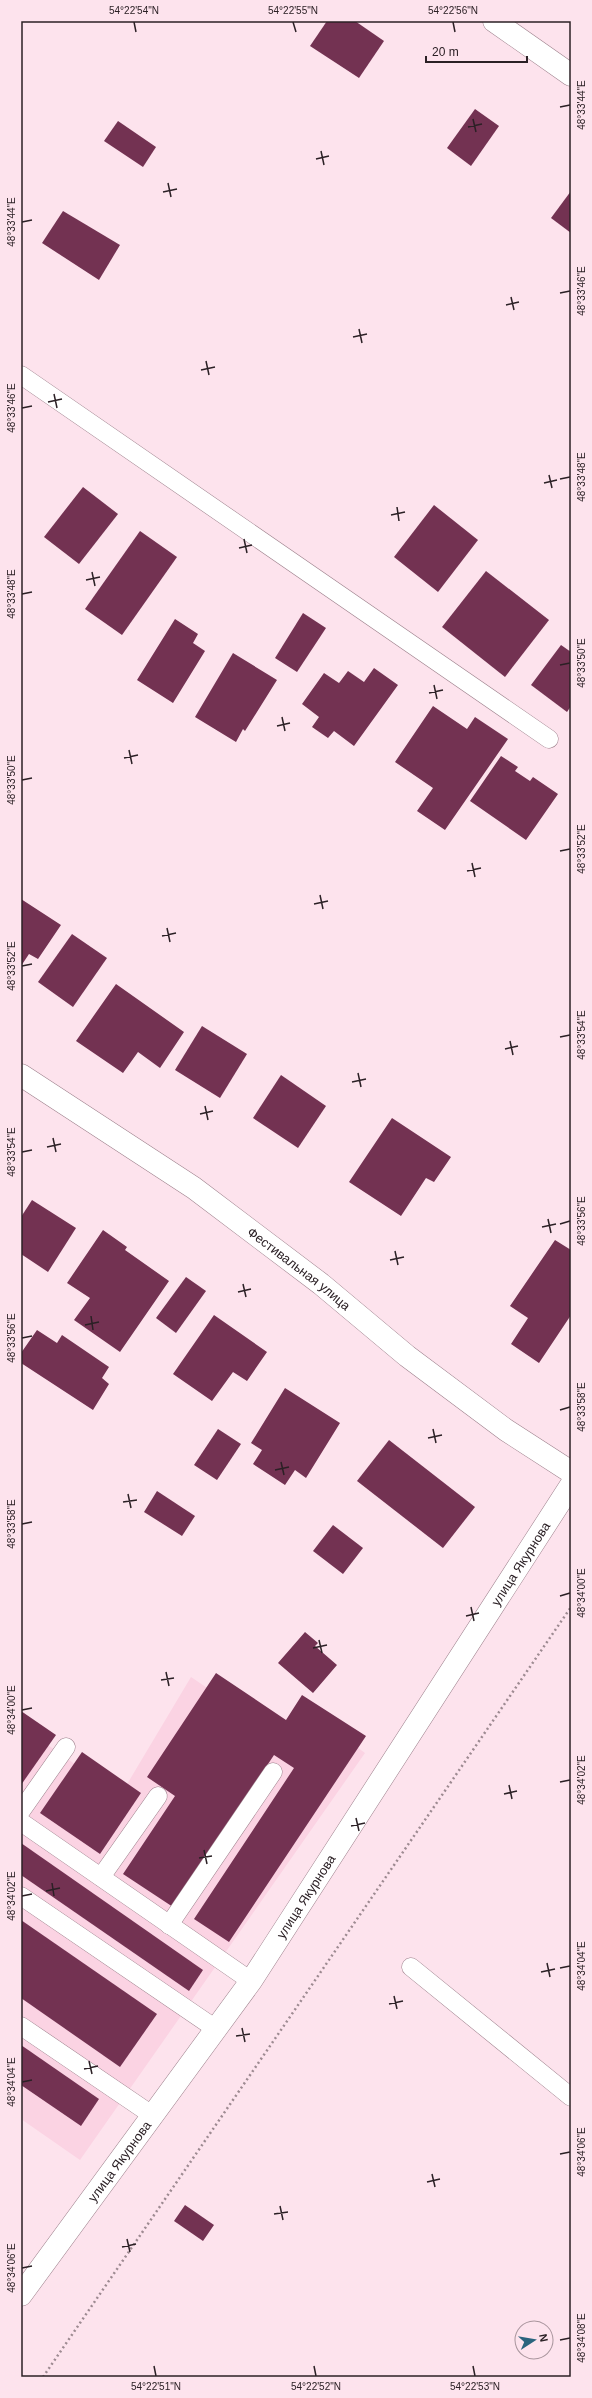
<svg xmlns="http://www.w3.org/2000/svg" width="592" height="2398" viewBox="0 0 592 2398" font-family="Arial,sans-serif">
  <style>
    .built { fill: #fbd3e3 }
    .building { fill: #733252 }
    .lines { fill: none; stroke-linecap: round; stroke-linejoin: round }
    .service-casing { stroke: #9d808c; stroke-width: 19 }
    .minor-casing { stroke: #9d808c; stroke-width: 23 }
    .path { stroke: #9d8a91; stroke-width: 2.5; stroke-dasharray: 2 3; stroke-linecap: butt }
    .service { stroke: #fff; stroke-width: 18 }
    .minor { stroke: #fff; stroke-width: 22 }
    .ticks { fill: none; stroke: #2b2025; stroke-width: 1.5 }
    .labels { text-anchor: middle; stroke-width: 4; stroke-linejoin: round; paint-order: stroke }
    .street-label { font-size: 13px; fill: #2b2025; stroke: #fde3ed }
    .neatline { fill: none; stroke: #2b2025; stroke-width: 1.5 }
    .ticks-label { font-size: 10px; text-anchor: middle; fill: #2b2025 }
  </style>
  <rect width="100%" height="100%" fill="#fde3ed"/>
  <polygon class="built" points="191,1677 284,1740 302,1707 365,1753 80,2160 21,2119 21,1726 120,1796"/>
  <g class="building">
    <polygon points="327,21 355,21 384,41 359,78 310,46"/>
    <polygon points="475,109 499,126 471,166 447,148"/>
    <polygon points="118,121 156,147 143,167 104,141"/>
    <polygon points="571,191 571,233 551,218"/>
    <polygon points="63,211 120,245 99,280 42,243"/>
    <polygon points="83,487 118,514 79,564 44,537"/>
    <polygon points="434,505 478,540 438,592 394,557"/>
    <polygon points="140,531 177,557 122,635 85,609"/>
    <polygon points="486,571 549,620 505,677 442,627"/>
    <polygon points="303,613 326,628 297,672 275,658"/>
    <polygon points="175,619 198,634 193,643 205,651 173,703 137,680"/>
    <polygon points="561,645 571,652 571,706 567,712 531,685"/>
    <polygon points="233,653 277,680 245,731 243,729 236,742 195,717"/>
    <polygon points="374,668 398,685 354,746 334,731 328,738 312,727 319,717 302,704 324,673 339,683 348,671 364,682"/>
    <polygon points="433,706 467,729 475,717 508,739 445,830 417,811 433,788 395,762"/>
    <polygon points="501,756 518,767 515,771 530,781 533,777 558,794 526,840 470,801"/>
    <polygon points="21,899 61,925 38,959 29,954 21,966"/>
    <polygon points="72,934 107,958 73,1007 38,982"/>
    <polygon points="116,984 184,1032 160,1068 138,1052 123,1073 76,1041"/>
    <polygon points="202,1026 247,1054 220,1098 175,1070"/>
    <polygon points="281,1075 326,1106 298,1148 253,1118"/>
    <polygon points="392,1118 451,1157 434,1182 426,1178 401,1216 349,1182"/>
    <polygon points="32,1200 76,1228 48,1272 21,1254 21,1217"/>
    <polygon points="103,1230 127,1247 125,1250 169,1281 120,1352 74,1320 90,1298 67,1283"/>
    <polygon points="555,1240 571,1250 571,1315 539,1363 511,1344 528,1318 510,1306"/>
    <polygon points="186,1277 206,1291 176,1333 156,1318"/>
    <polygon points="214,1315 267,1352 247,1381 233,1372 212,1401 173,1374"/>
    <polygon points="37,1330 57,1343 62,1335 109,1367 102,1378 109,1384 93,1410 21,1363 21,1353"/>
    <polygon points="285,1388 340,1423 306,1478 295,1470 285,1485 253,1464 262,1450 251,1443"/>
    <polygon points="218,1429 241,1444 217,1480 194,1465"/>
    <polygon points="389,1440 475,1507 443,1548 357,1481"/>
    <polygon points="157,1491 195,1516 182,1536 144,1512"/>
    <polygon points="333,1525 363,1548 343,1574 313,1551"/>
    <polygon points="305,1632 318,1643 315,1646 337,1665 313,1693 278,1663"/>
    <polygon points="216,1673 286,1720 302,1695 366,1736 229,1942 194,1919 294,1768 274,1755 173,1907 123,1874 175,1796 147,1777"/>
    <polygon points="21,1711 56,1735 21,1785"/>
    <polygon points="82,1752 141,1793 100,1854 40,1813"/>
    <polygon points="21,1843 203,1970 189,1991 21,1875"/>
    <polygon points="21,1920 157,2014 120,2067 21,1998"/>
    <polygon points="21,2045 99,2099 81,2126 21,2085"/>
    <polygon points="185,2205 214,2225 203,2241 174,2221"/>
  </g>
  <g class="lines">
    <defs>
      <g id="service">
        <polyline points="21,375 549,739"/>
        <polyline points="21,1811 66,1747"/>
        <polyline points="21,1822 251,1981"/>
        <polyline points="101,1877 158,1796"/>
        <polyline points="21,1896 216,2029"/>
        <polyline points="169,1925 273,1772"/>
        <polyline points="411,1967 571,2097"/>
        <polyline points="21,2026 152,2115"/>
      </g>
      <g id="minor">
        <polyline points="494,21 571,75"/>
        <path id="s1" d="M21,1075L194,1188L321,1284L407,1356L506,1430L571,1472"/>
        <path id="s2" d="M21,2295L251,1981L571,1485"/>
      </g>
    </defs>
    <use href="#service" class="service-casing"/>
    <use href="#minor" class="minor-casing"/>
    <polyline class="path" points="43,2377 571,1607"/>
    <use href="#service" class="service"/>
    <use href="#minor" class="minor"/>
  </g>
  <path class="ticks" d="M134,22L136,32M293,22L296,32M453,22L455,32M560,107L570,105M473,119L476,132M468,127L482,124M321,151L324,165M316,159L329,156M168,183L171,197M163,192L177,189M22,222L32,220M560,293L570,291M511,297L514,310M506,305L519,302M359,329L362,343M353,337L367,334M206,361L209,375M201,370L215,367M54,394L57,408M48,402L62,399M22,408L32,406M549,475L552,488M560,479L570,477M544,483L557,480M397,507L399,521M391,515L405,512M244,539L247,553M239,548L252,545M92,572L95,586M86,580L100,577M22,594L32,592M560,665L570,663M434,685L437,699M429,693L443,690M282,717L285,731M277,726L290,723M129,750L132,764M124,758L138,755M22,780L32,778M560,851L570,849M472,863L475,877M467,871L481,868M320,895L323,909M314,904L328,901M167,928L170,942M162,936L176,933M22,966L32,964M560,1037L570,1035M510,1041L513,1055M505,1049L518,1046M358,1073L361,1087M352,1082L366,1079M205,1106L208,1120M200,1114L213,1111M53,1138L56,1152M47,1147L61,1144M22,1152L32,1150M548,1219L551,1233M560,1224L570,1221M542,1227L556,1224M395,1251L398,1265M390,1260L404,1257M243,1284L246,1297M238,1292L251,1289M91,1316L93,1330M85,1325L99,1322M22,1338L32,1336M560,1410L570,1407M433,1429L436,1443M428,1438L442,1435M281,1462L284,1475M275,1470L289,1467M128,1494L131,1508M123,1502L137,1500M22,1524L32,1522M560,1596L570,1593M471,1607L474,1621M466,1616L479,1613M319,1640L322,1653M313,1648L327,1645M166,1672L169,1686M161,1680L174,1678M22,1710L32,1708M560,1782L570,1780M509,1785L512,1799M504,1794L517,1791M356,1818L359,1831M351,1826L365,1823M204,1850L207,1864M199,1858L212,1856M52,1883L54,1896M46,1891L60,1888M22,1896L32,1894M547,1963L550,1977M560,1968L570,1966M541,1972L555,1969M394,1996L397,2009M389,2004L403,2001M242,2028L245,2042M236,2036L250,2034M89,2061L92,2074M84,2069L98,2066M22,2082L32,2080M560,2154L570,2152M432,2174L435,2187M427,2182L440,2179M280,2206L283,2220M274,2214L288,2212M127,2239L130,2252M122,2247L136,2244M22,2268L32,2266M560,2340L570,2338M154,2366L156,2376M314,2366L316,2376M473,2366L475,2376"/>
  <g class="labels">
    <g class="street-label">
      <text dy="5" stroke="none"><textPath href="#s1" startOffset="339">Фестивальная улица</textPath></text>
      <text dy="5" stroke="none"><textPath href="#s2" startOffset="886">улица Якурнова</textPath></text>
      <text dy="5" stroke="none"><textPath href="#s2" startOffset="490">улица Якурнова</textPath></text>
      <text dy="5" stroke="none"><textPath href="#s2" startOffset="166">улица Якурнова</textPath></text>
    </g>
  </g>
  <rect width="592" height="2398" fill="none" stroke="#fde3ed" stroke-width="44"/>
  <g transform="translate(534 2340) rotate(78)"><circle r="19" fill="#fde3ed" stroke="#a9959d"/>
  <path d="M0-3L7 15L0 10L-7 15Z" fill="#2b647e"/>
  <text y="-6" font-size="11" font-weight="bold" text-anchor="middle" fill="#2b2025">N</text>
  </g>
  <path d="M426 56v6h101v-6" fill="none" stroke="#2b2025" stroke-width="2"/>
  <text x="432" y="56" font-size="12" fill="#2b2025" stroke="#fde3ed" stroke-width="3" paint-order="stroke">20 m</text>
  <rect x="22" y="22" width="548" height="2354" class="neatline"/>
  <g class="ticks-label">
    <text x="134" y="14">54°22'54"N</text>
    <text x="293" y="14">54°22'55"N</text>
    <text x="453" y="14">54°22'56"N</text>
    <text transform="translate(581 105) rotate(-90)" y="4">48°33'44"E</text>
    <text transform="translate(11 222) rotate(-90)" y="4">48°33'44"E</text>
    <text transform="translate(581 291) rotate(-90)" y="4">48°33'46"E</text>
    <text transform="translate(11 408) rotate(-90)" y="4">48°33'46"E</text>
    <text transform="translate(581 477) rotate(-90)" y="4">48°33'48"E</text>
    <text transform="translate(11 594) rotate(-90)" y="4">48°33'48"E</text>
    <text transform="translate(581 663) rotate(-90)" y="4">48°33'50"E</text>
    <text transform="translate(11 780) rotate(-90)" y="4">48°33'50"E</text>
    <text transform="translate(581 849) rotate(-90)" y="4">48°33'52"E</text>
    <text transform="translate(11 966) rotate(-90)" y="4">48°33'52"E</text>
    <text transform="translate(581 1035) rotate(-90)" y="4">48°33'54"E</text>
    <text transform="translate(11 1152) rotate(-90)" y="4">48°33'54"E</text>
    <text transform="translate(581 1221) rotate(-90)" y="4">48°33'56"E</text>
    <text transform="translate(11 1338) rotate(-90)" y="4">48°33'56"E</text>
    <text transform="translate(581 1407) rotate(-90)" y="4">48°33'58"E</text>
    <text transform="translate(11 1524) rotate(-90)" y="4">48°33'58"E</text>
    <text transform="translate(581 1593) rotate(-90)" y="4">48°34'00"E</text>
    <text transform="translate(11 1710) rotate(-90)" y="4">48°34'00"E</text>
    <text transform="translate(581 1780) rotate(-90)" y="4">48°34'02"E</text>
    <text transform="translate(11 1896) rotate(-90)" y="4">48°34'02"E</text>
    <text transform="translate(581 1966) rotate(-90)" y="4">48°34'04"E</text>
    <text transform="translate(11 2082) rotate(-90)" y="4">48°34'04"E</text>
    <text transform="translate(581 2152) rotate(-90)" y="4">48°34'06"E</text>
    <text transform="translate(11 2268) rotate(-90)" y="4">48°34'06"E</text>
    <text transform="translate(581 2338) rotate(-90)" y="4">48°34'08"E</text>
    <text x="156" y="2390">54°22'51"N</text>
    <text x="316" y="2390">54°22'52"N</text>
    <text x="475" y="2390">54°22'53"N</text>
  </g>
</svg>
